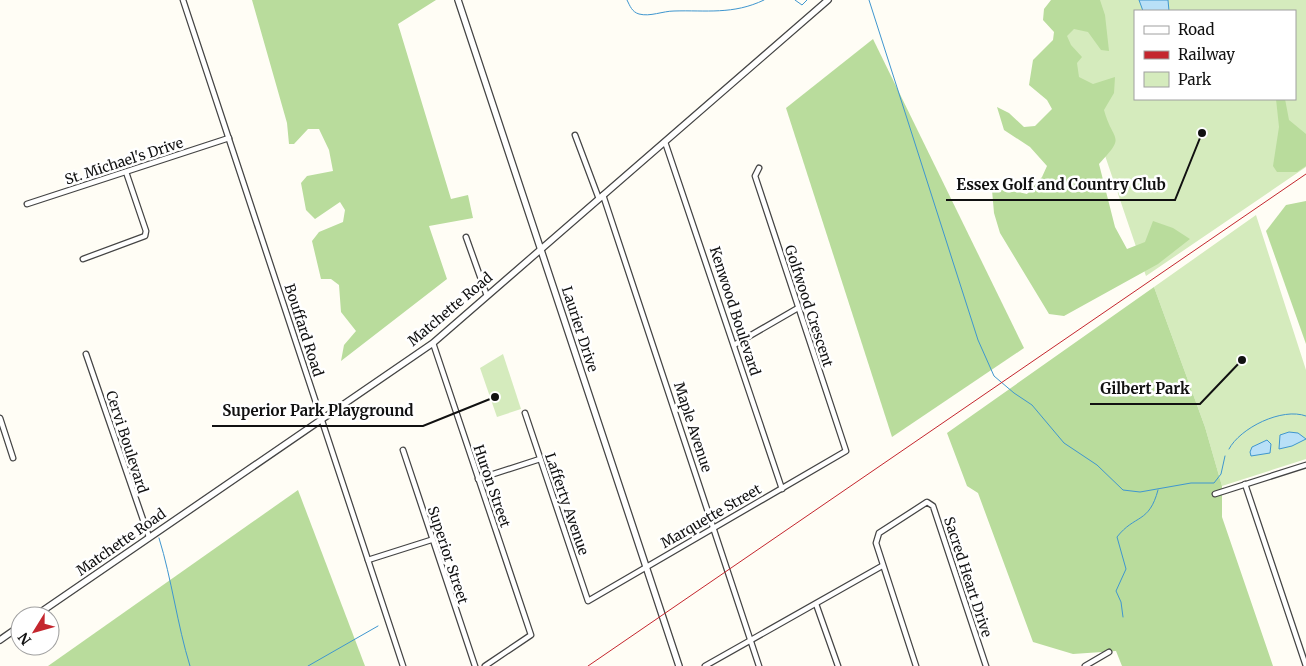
<svg xmlns="http://www.w3.org/2000/svg" width="1306" height="666" viewBox="0 0 1306 666" font-family="Merriweather,serif">
  <style>
    .green { fill: #d5ebbd; fill-rule: evenodd }
    .forest { fill: #b9dc9c }
    .water { fill: #b9e0f7; stroke: #3f96cf }
    .lines { fill: none; stroke-linecap: round; stroke-linejoin: round }
    .stream { stroke: #3f96cf; stroke-width: 1 }
    .minor-casing { stroke: #444; stroke-width: 7 }
    .tertiary-casing { stroke: #444; stroke-width: 8 }
    .minor { stroke: #fff; stroke-width: 4.5 }
    .tertiary { stroke: #fff; stroke-width: 5.5 }
    .rail { stroke: #c4262e; stroke-width: 1 }
    .labels { text-anchor: middle; stroke-width: 5; stroke-linejoin: round; paint-order: stroke }
    .street-label { font-size: 14px; fill: #111; stroke: #fff }
    .leader { fill: none; stroke: #111; stroke-width: 2 }
    .callout-dot { fill: #111; stroke: #fff; stroke-width: 2 }
    .callout-label { font-size: 15px; text-anchor: middle; font-weight: bold; fill: #111; stroke: #fff; stroke-width: 5; stroke-linejoin: round; paint-order: stroke }
  </style>
  <rect width="100%" height="100%" fill="#fffdf5"/>
  <g class="green">
    <path d="M1052,0H1306V167L1146,276ZM1135,11H1295V99H1135Z"/>
    <polygon points="1256,215 1306,370 1306,459 1222,486 1205,427 1154,287"/>
    <polygon points="503,354 521,409 497,417 480,368"/>
  </g>
  <g class="forest">
    <polygon points="252,0 436,0 398,24 451,199 468,195 473,218 429,226 447,279 341,361 344,345 356,331 341,312 339,285 331,279 321,279 312,241 319,232 343,222 345,210 340,202 315,219 306,210 301,183 307,176 333,171 329,150 319,129 308,129 294,144 289,144 287,123"/>
    <path d="M1051,0H1100L1105,15L1109,51L1101,50L1088,32L1074,29L1067,36L1071,45L1082,57L1077,63L1079,77L1093,84L1115,77L1114,93L1104,110C1113,143 1127,134 1099,164L1115,227L1127,249L1145,242L1153,221L1173,228L1190,239L1158,264L1064,316L1049,314L1000,233L994,213L992,190H1010L1027,194L1042,177L1047,166L1030,147L1004,130L997,107L1009,113L1024,127L1035,126L1052,109L1047,100L1029,85L1033,60L1053,40L1054,32L1043,20L1044,9Z"/>
    <polygon points="873,39 1024,348 892,437 786,108"/>
    <polygon points="1276,99 1285,99 1289,120 1306,134 1306,166 1297,172 1277,172 1273,166 1279,127"/>
    <polygon points="1306,201 1306,344 1266,231 1286,205"/>
    <polygon points="1154,287 1205,427 1222,486 1222,517 1273,666 1122,666 1116,651 1073,654 1033,642 978,493 967,486 947,433"/>
    <polygon points="298,490 365,666 48,666"/>
  </g>
  <g class="water">
    <polygon points="1139,0 1168,0 1169,11 1143,11"/>
    <polygon points="1289,432 1298,433 1306,439 1292,446 1279,449 1280,435"/>
    <polygon points="1267,440 1271,444 1270,453 1251,456 1250,452 1252,447"/>
  </g>
  <g class="lines">
    <g class="stream">
      <path d="M627,0C630,6 632,12 639,14C650,17 663,11 674,11C706,10 733,15 764,0"/>
      <polyline points="795,0 802,5 807,0"/>
      <polyline points="869,0 978,340 994,376 1014,393 1032,405 1064,443 1097,465 1123,490 1140,492 1191,483 1214,483 1221,474 1225,456"/>
      <path d="M1229,449C1240,428 1282,407 1306,416"/>
      <path d="M159,538C172,580 177,624 190,666"/>
      <path d="M1123,617L1121,602L1116,591L1126,569L1117,537C1135,514 1149,524 1158,490"/>
      <polyline points="308,666 378,626"/>
    </g>
    <defs>
      <g id="minor">
        <polyline points="183,0 403,666"/>
        <polyline points="575,135 599,199"/>
        <polyline points="665,142 782,489"/>
        <polyline points="603,195 759,666"/>
        <polyline points="27,204 229,138"/>
        <polyline points="466,237 487,296"/>
        <polyline points="83,259 145,236 146,231 126,172"/>
        <polyline points="433,343 531,635 485,666"/>
        <polyline points="734,345 798,308"/>
        <polyline points="86,354 149,537"/>
        <polyline points="525,413 588,601 846,451 755,176 759,168"/>
        <polyline points="0,418 13,458"/>
        <polyline points="403,450 475,666"/>
        <polyline points="478,479 540,459"/>
        <polyline points="1245,484 1306,666"/>
        <polyline points="1215,494 1306,465"/>
        <polyline points="368,560 431,540"/>
        <polyline points="816,604 838,666"/>
        <polyline points="705,666 882,566"/>
        <polyline points="916,666 876,543 879,533 927,502 933,506 986,666"/>
        <polyline points="1085,666 1109,652"/>
      </g>
      <g id="tertiary">
        <polyline points="458,0 679,666"/>
        <polyline points="35,616 433,343 828,0"/>
        <polyline points="0,640 20,626"/>
      </g>
    </defs>
    <use href="#minor" class="minor-casing"/>
    <use href="#tertiary" class="tertiary-casing"/>
    <use href="#minor" class="minor"/>
    <use href="#tertiary" class="tertiary"/>
    <polyline class="rail" points="588,666 1306,174"/>
  </g>
  <g class="labels">
    <g class="street-label">
      <text transform="translate(124 161) rotate(-18)" y="5">St. Michael's Drive</text>
      <text transform="translate(809 306) rotate(72)" y="5">Golfwood Crescent</text>
      <text transform="translate(450 309) rotate(-40)" y="5">Matchette Road</text>
      <text transform="translate(735 311) rotate(72)" y="5">Kenwood Boulevard</text>
      <text transform="translate(580 329) rotate(72)" y="5">Laurier Drive</text>
      <text transform="translate(304 330) rotate(72)" y="5">Bouffard Road</text>
      <text transform="translate(693 427) rotate(72)" y="5">Maple Avenue</text>
      <text transform="translate(127 442) rotate(72)" y="5">Cervi Boulevard</text>
      <text transform="translate(492 486) rotate(71)" y="5">Huron Street</text>
      <text transform="translate(567 504) rotate(71)" y="5">Lafferty Avenue</text>
      <text transform="translate(711 516) rotate(-30)" y="5">Marquette Street</text>
      <text transform="translate(121 542) rotate(-35)" y="5">Matchette Road</text>
      <text transform="translate(448 555) rotate(72)" y="5">Superior Street</text>
      <text transform="translate(968 577) rotate(72)" y="5">Sacred Heart Drive</text>
    </g>
  </g>
  <path class="leader" d="M1202 133L1175 200H946M1242 360L1200 404H1090M495 397L423 426H212"/>
  <g class="callout-dot">
    <circle cx="1202" cy="133" r="5"/>
    <circle cx="1242" cy="360" r="5"/>
    <circle cx="495" cy="397" r="5"/>
  </g>
  <g class="callout-label">
    <text x="1061" y="190">Essex Golf and Country Club</text>
    <text x="1145" y="394">Gilbert Park</text>
    <text x="318" y="416">Superior Park Playground</text>
  </g>
  <rect x="1134" y="10" width="162" height="90" fill="#ffffff" stroke="#a0a0a0"/>
  <rect x="1144" y="26" width="25" height="8" fill="#ffffff" stroke="#a0a0a0"/>
  <text x="1178" y="35" font-size="15" fill="#111111">Road</text>
  <rect x="1144" y="51" width="25" height="8" fill="#c4262e" stroke="#a0a0a0"/>
  <text x="1178" y="60" font-size="15" fill="#111111">Railway</text>
  <rect x="1144" y="72" width="25" height="15" fill="#d5ebbd" stroke="#a0a0a0"/>
  <text x="1178" y="85" font-size="15" fill="#111111">Park</text>
  <g transform="translate(35 631) rotate(233)"><circle r="24" fill="#ffffff" stroke="#a0a0a0"/>
  <path d="M0-4L9 19L0 12L-9 19Z" fill="#c4262e"/>
  <text y="-8" font-size="14" font-weight="bold" text-anchor="middle" fill="#111111">N</text>
  </g>
</svg>
